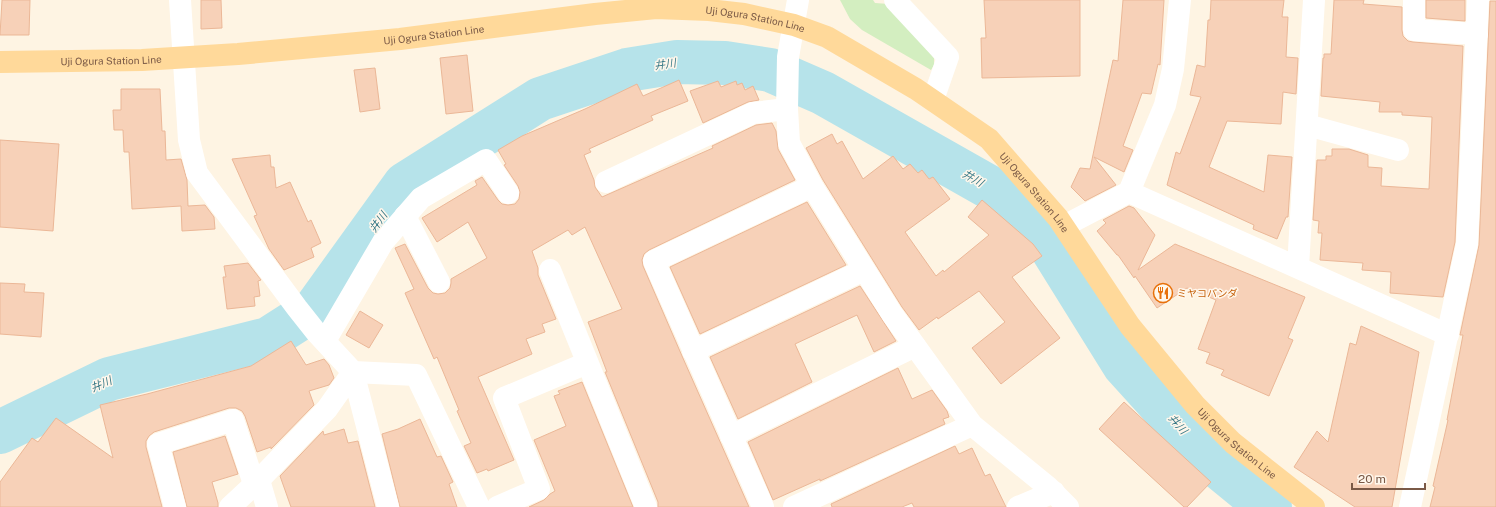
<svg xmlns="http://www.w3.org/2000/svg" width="1496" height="507" viewBox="0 0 1496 507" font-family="'Public Sans','Noto Sans JP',sans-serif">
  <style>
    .green { fill: #d3eec0 }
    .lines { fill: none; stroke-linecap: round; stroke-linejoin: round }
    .river { stroke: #b6e3ea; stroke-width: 44 }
    .building { fill: #f7d1b8; stroke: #ebb797 }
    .minor { stroke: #fff; stroke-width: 22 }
    .major { stroke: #ffd99a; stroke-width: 22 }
    .labels { text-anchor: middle; stroke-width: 3; stroke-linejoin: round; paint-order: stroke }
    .street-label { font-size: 10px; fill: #7a5946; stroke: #fff7ec }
    .food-label { font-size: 10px; fill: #c56008; stroke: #fff7ec; text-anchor: start }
    .water-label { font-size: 11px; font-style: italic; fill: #3b7b88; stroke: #fff7ec }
  </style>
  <rect width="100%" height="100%" fill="#fef4e3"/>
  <polygon class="green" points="840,0 873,0 875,3 889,4 934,58 934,65 931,70 862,30 850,19"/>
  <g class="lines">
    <polyline class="river" points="0,432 109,379 268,339 315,309 405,184 540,99 627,70 677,62 725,63 770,70 823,93 1005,196 1050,246 1124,365 1211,461 1260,501 1270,507"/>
  </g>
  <g class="building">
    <polygon points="2,0 30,0 29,35 0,35"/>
    <polygon points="201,0 221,0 222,28 201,29"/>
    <polygon points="984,0 1080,0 1080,76 982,78 981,38 986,38"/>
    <polygon points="1123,0 1164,0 1160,65 1158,64 1151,94 1142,93 1123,146 1133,150 1124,172 1094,157 1116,185 1085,201 1071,187 1080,168 1090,169 1113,60 1118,61"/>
    <polygon points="1211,0 1284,0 1282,17 1288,17 1286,57 1298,58 1296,94 1283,92 1281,124 1227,121 1209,167 1264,192 1268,155 1292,157 1288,217 1286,217 1277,239 1253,229 1254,225 1167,185 1176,152 1180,154 1201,97 1190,95 1197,65 1205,67 1208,20 1210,20"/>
    <polygon points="1334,0 1364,0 1363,4 1402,7 1402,30 1403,36 1408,41 1413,42 1463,46 1455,242 1443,297 1390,293 1391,272 1362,270 1363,263 1320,260 1322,233 1318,233 1319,221 1313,220 1317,160 1326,160 1326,156 1332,156 1332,149 1349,149 1368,155 1368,167 1382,168 1381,186 1429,189 1432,117 1402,115 1402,112 1379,112 1380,102 1321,96 1323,58 1324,58 1324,54 1331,54"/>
    <polygon points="1426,0 1465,0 1465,21 1426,18"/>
    <polygon points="1490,1 1496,1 1496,507 1430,507 1435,487 1433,486 1448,420 1447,420 1463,335 1460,335 1479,245"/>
    <polygon points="467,55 473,111 446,114 440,58"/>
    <polygon points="375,68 380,109 360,112 354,70"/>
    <polygon points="679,80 688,101 651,116 653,120 589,149 591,152 584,155 594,180 595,187 602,197 713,148 712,146 756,125 772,123 776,131 778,149 795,180 649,250 644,254 642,260 643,266 682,356 749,507 658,507 658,502 605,372 607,372 588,322 622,309 585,227 572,235 568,230 532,251 538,268 538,275 556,319 542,324 545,332 526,339 532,354 478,377 514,460 488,471 487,469 477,473 464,446 471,443 457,411 459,410 437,357 434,359 405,293 414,289 395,248 405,244 428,288 433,293 438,294 445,293 450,288 451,283 451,279 487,258 468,222 437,242 422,218 477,185 475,181 482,177 498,200 502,204 508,205 515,204 519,199 520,192 518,186 504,165 506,164 498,150 522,136 585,109 637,84 643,96"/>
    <polygon points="718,81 721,87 736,81 737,85 742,83 745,90 753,86 759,100 748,102 703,123 690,91"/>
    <polygon points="121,89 160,89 162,131 165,131 166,160 181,159 187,180 188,206 205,205 214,217 215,229 182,231 181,206 132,209 129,152 124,152 123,130 114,130 113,110 121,110"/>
    <polygon points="832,134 837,144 842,141 863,179 893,156 903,169 910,164 918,173 922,170 929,179 933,177 950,199 905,232 936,276 943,270 944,272 989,235 968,217 982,200 1033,244 1042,256 1012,277 1060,338 1001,384 972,348 1005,322 979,291 938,319 937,317 919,330 902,307 823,180 806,148"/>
    <polygon points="0,140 59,144 53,231 0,227"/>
    <polygon points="270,155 271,167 274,167 276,188 290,182 308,222 311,220 321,243 311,248 314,257 284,270 269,249 254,216 257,215 232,159"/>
    <polygon points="807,202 846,265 700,334 670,267"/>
    <polygon points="1129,206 1134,208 1155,235 1138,270 1175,244 1305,297 1288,338 1293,340 1269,396 1221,375 1224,370 1206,363 1210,353 1198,349 1216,300 1187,288 1157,308 1135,276 1134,278 1118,255 1117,255 1097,231 1106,223 1103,220"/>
    <polygon points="248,263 261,280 258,281 260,296 254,297 255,306 227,309 223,277 226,277 224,266"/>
    <polygon points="0,283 25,284 24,292 44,293 41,337 0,334"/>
    <polygon points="860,286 896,341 874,352 857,315 795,344 812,382 738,419 710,357"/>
    <polygon points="360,311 383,325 369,348 346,335"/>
    <polygon points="1361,326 1419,352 1392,507 1355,507 1294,467 1317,431 1328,442 1350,343 1356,345"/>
    <polygon points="291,341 306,365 324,359 329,365 334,378 329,385 309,391 314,405 271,449 271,447 257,452 245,416 242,411 236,408 229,408 154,432 149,436 146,441 146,447 162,507 0,507 0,482 32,438 38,442 56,418 113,458 100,405 147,394 251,366"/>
    <polygon points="898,368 912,399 932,390 947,411 949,417 943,419 945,424 820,481 820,479 773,500 748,442"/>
    <polygon points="582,382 633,507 529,507 544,500 550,494 555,491 534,440 566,426 554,396 560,394 558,391"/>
    <polygon points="1124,402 1211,482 1187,507 1184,507 1099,429"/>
    <polygon points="420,419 437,457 441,456 453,482 449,484 457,507 400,507 382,434 398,429"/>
    <polygon points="344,429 348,443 358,441 375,507 291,507 280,476 323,431 324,435"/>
    <polygon points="225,436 238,474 212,482 218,503 218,507 187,507 173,452"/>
    <polygon points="955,446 959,454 972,448 985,476 990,474 1006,507 914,507 912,503 902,507 832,507 831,504"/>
  </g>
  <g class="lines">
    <g class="minor">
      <polyline points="180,0 189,140 197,173 297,308 316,332 353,372 416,375 479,507"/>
      <polyline points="798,0 788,57 787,109 789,143 812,186 892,314 972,425 1048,487 1068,507"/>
      <polyline points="895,0 948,57 933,100"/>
      <polyline points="1414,0 1414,30 1477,34"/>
      <polyline points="1307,125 1398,150"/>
      <polyline points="606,182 753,113 787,109"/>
      <polyline points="1129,192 1448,335"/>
      <polyline points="405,216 439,282"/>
      <polyline points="1064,226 1129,192 1165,105 1173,69 1180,0"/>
      <polyline points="1298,267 1314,0"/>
      <polyline points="550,270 646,507"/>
      <polyline points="325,341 383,242 421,198 486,160 508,193"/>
      <polyline points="693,351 864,270"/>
      <polyline points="731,436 915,346"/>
      <polyline points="259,480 267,507"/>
      <polyline points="175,507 158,444 233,420 254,484"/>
      <polyline points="230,507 259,480 327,409 353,372 388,507"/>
      <polyline points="497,507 539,489 504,398 587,363"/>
      <polyline points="763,507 654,261 812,186"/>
      <polyline points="794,507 972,425"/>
      <polyline points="1018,507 1054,492"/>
      <polyline points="1410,507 1467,244 1478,0"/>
    </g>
    <path class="major" id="s1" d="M0,62L142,60L238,54L400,39L595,14L656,8L709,10L744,14L794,25L827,37L916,89L989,139L1058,218L1130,326L1195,405L1233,443L1314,507"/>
  </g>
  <defs>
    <symbol id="restaurant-ring" viewBox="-11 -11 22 22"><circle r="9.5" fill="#fff7ec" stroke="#e8710a" stroke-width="1.5"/><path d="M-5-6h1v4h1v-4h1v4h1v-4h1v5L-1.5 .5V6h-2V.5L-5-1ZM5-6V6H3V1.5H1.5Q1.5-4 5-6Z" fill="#e8710a"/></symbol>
  </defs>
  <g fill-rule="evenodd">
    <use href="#restaurant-ring" x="1152" y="282" width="22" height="22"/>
  </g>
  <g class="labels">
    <g class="street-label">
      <text dy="4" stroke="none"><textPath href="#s1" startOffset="759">Uji Ogura Station Line</textPath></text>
      <text dy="4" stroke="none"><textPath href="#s1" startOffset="435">Uji Ogura Station Line</textPath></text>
      <text dy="4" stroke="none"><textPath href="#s1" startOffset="111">Uji Ogura Station Line</textPath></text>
      <text dy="4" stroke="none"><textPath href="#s1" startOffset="1095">Uji Ogura Station Line</textPath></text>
      <text dy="4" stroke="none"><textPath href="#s1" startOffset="1419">Uji Ogura Station Line</textPath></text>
    </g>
    <g class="food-label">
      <text x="1177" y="297">ミヤコパンダ</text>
    </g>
    <g class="water-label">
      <text transform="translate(665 64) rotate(-8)" y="4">井川</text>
      <text transform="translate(973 178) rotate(30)" y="4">井川</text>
      <text transform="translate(378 222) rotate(-54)" y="4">井川</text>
      <text transform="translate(101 384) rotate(-23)" y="4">井川</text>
      <text transform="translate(1178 424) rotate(48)" y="4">井川</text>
    </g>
  </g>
  <path d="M1352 483v6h73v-6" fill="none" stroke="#7a5946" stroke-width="2"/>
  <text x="1358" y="483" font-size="12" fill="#7a5946" stroke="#fff7ec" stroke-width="3" paint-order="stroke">20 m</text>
</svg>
